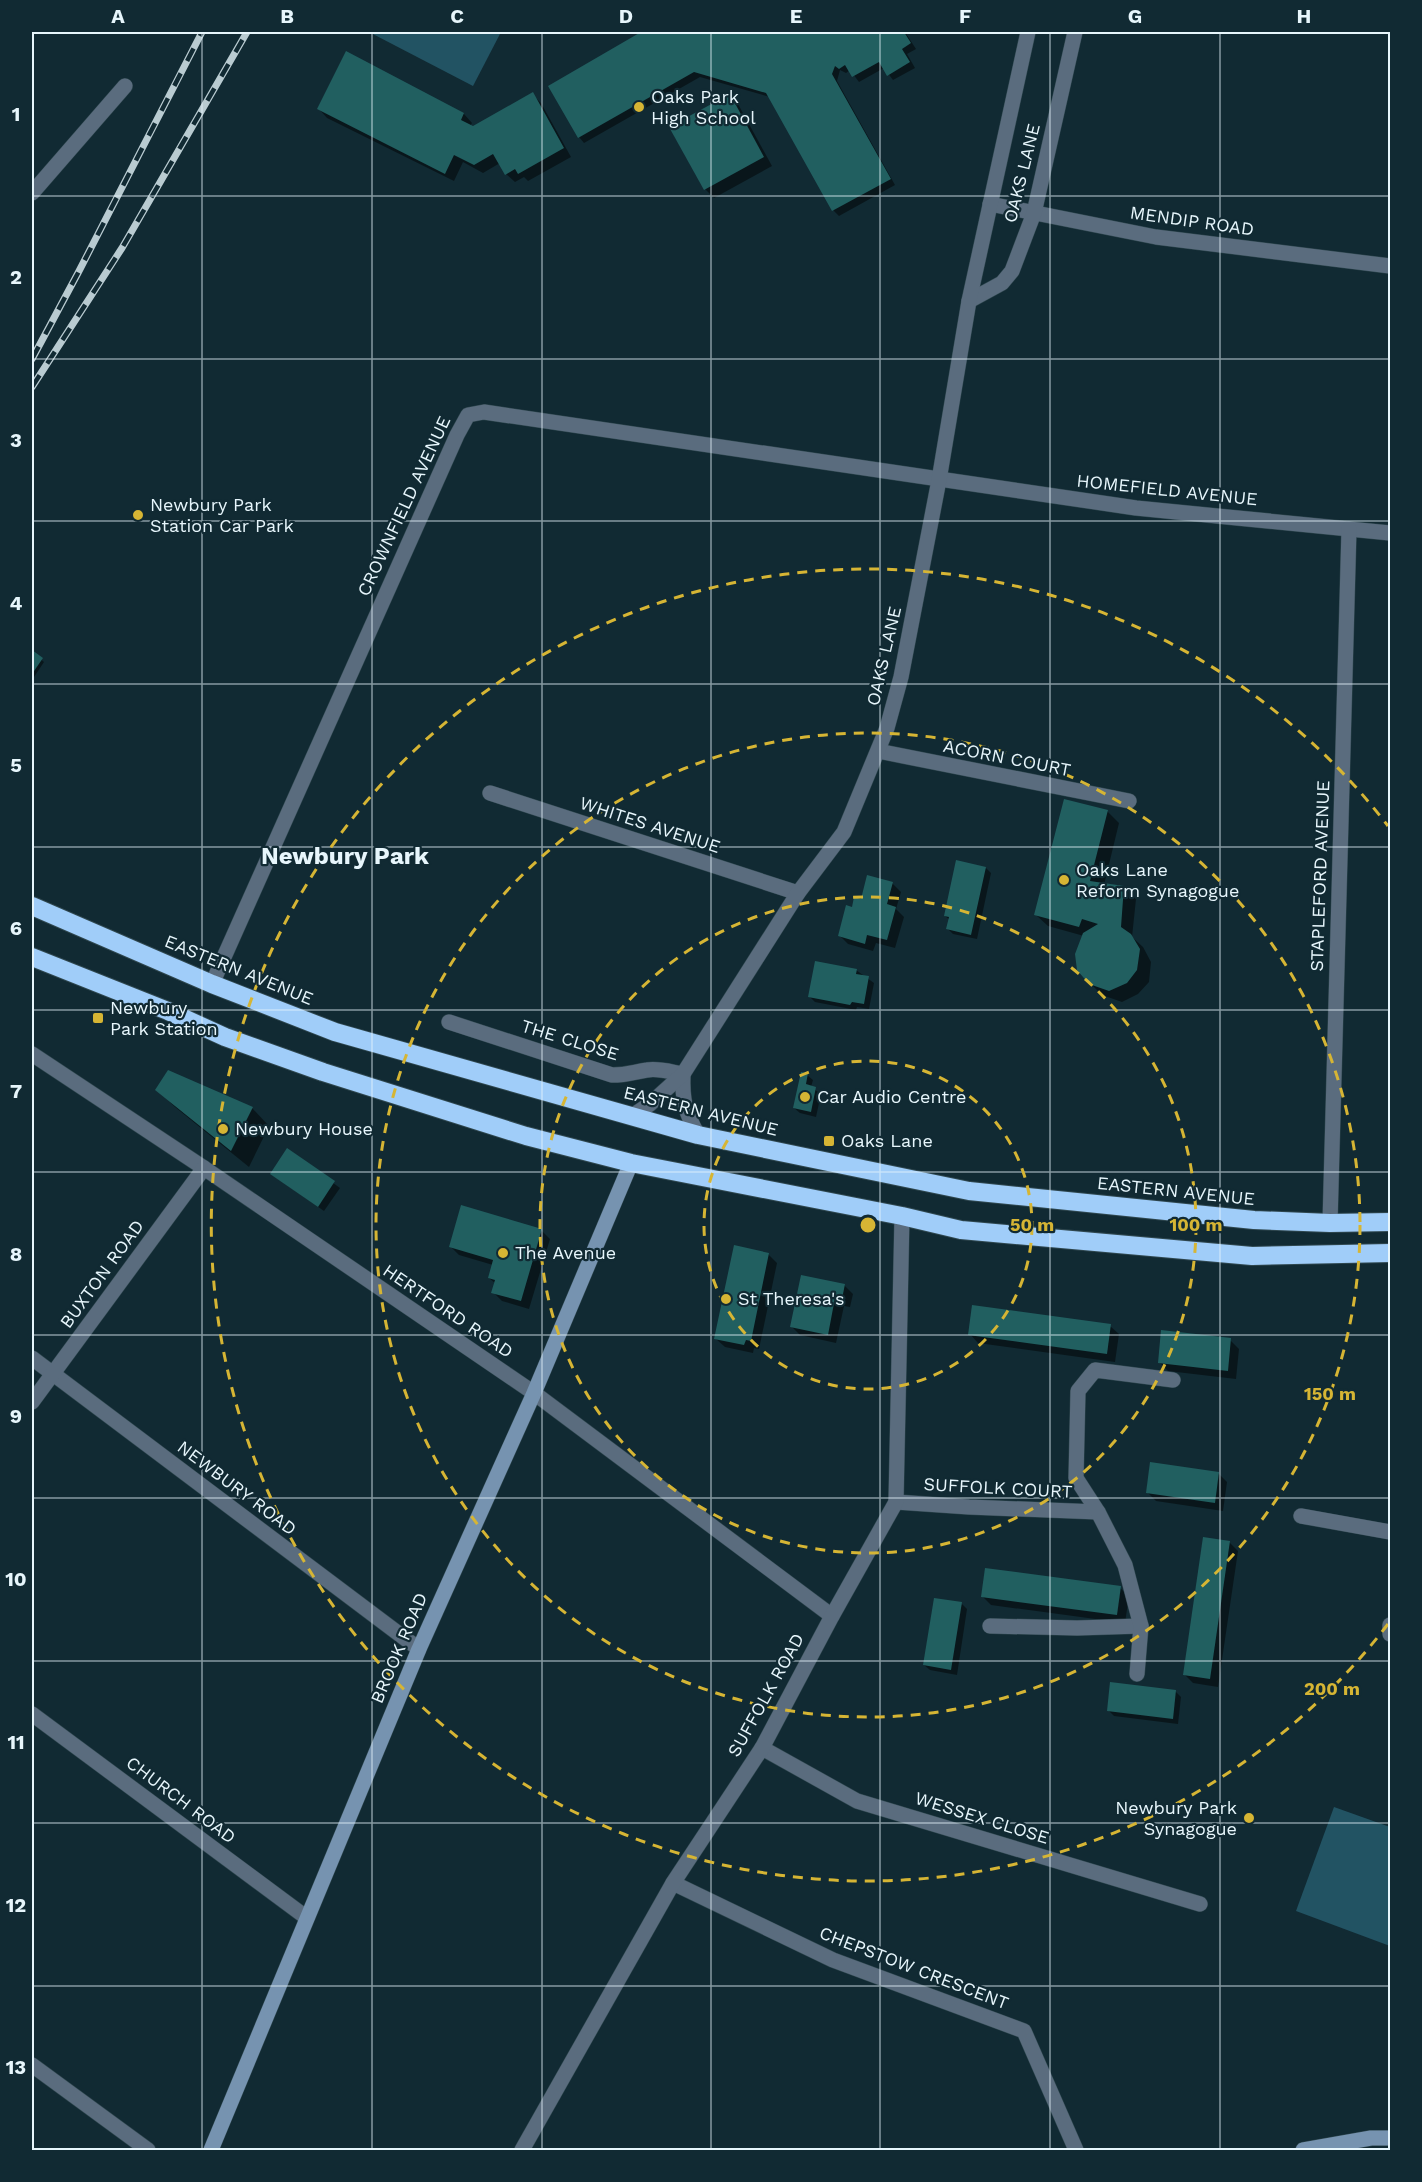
<svg xmlns="http://www.w3.org/2000/svg" width="1422" height="2182" viewBox="0 0 1422 2182" font-family="'Work Sans',sans-serif">
  <style>
    .green { fill: #225363 }
    .shadow { fill: #0007 }
    .building { fill: #215f60 }
    .lines { fill: none; stroke-linecap: round; stroke-linejoin: round }
    .street-casing { stroke: #2f474f; stroke-width: 16 }
    .secondary-casing { stroke: #2f474f; stroke-width: 16 }
    .highway-casing { stroke: #2f474f; stroke-width: 20 }
    .street { stroke: #5a6c7e; stroke-width: 15 }
    .secondary { stroke: #7693b0; stroke-width: 15 }
    .highway { stroke: #a0cdf9; stroke-width: 18 }
    .rail-casing { stroke: #b9cbd1; stroke-width: 7 }
    .rail { stroke: #112a33; stroke-width: 4.5; stroke-dasharray: 14; stroke-linecap: butt }
    .grid { fill: none; stroke: #e7f6fc; stroke-width: 1.5; stroke-opacity: 0.55 }
    .ring { fill: none; stroke: #d6b534; stroke-width: 3; stroke-dasharray: 10 8 }
    .poi-dot { fill: #d6b534; stroke: #112a33; stroke-width: 2 }
    .labels { text-anchor: middle; stroke-width: 4.5; stroke-linejoin: round; paint-order: stroke }
    .poi-label { font-size: 18px; fill: #e7f6fc; stroke: #112a33; text-anchor: start }
    .street-label { font-size: 18px; fill: #e7f6fc; stroke: #112a33 }
    .district-label { font-size: 24px; font-weight: bold; fill: #e7f6fc; stroke: #112a33 }
    .centre { fill: #d6b534; stroke: #112a33; stroke-width: 3 }
    .ring-label { font-size: 18px; text-anchor: middle; font-weight: bold; fill: #d6b534; stroke: #112a33; stroke-width: 4.5; stroke-linejoin: round; paint-order: stroke }
    .neatline { fill: none; stroke: #e7f6fc; stroke-width: 2 }
    .grid-label { font-size: 20px; text-anchor: middle; font-weight: bold; fill: #e7f6fc }
  </style>
  <rect width="100%" height="100%" fill="#112a33"/>
  <g class="green">
    <polygon points="369,32 501,32 473,86"/>
    <polygon points="1334,1807 1390,1827 1390,1946 1296,1911"/>
  </g>
  <g class="shadow">
    <polygon points="644,32 905,32 916,49 907,54 915,68 893,80 884,68 859,82 850,70 846,73 840,70 837,81 895,185 839,216 834,211 770,97 700,77 584,143 579,137 550,87"/>
    <polygon points="346,53 464,114 472,123 470,126 473,128 532,94 541,103 571,157 528,181 524,177 515,182 506,174 500,163 483,173 463,162 454,181 327,118 319,109"/>
    <polygon points="730,96 738,104 772,166 714,198 705,189"/>
    <polygon points="32,652 44,662 32,680"/>
    <polygon points="1107,811 1119,823 1104,885 1124,888 1136,899 1132,937 1143,947 1151,962 1149,982 1138,994 1122,1002 1102,995 1090,983 1084,936 1048,926 1036,915"/>
    <polygon points="986,868 991,873 977,939 953,934 948,929 950,920 945,916"/>
    <polygon points="892,883 901,892 896,909 904,917 895,948 876,943 873,951 848,944 840,936 853,908"/>
    <polygon points="856,970 874,983 869,1009 857,1007 856,1010 815,1002 810,997"/>
    <polygon points="807,1075 813,1080 811,1087 821,1094 816,1117 800,1113 794,1108"/>
    <polygon points="157,1090 252,1108 269,1126 249,1167 175,1107"/>
    <polygon points="288,1150 340,1188 324,1211 271,1174"/>
    <polygon points="541,1230 550,1239 529,1309 502,1301 493,1292 496,1284 489,1278 493,1265 459,1255 450,1246"/>
    <polygon points="768,1254 777,1263 759,1349 754,1348 753,1353 725,1347 716,1339"/>
    <polygon points="844,1285 853,1294 850,1307 844,1306 836,1343 800,1335 792,1327"/>
    <polygon points="1110,1326 1119,1334 1115,1362 978,1343 970,1334"/>
    <polygon points="1230,1340 1239,1349 1236,1379 1168,1371 1159,1362"/>
    <polygon points="1219,1474 1227,1482 1223,1511 1156,1501 1147,1492"/>
    <polygon points="1229,1542 1238,1551 1218,1687 1193,1683 1185,1675"/>
    <polygon points="1120,1588 1129,1596 1125,1623 991,1605 982,1596"/>
    <polygon points="962,1604 967,1609 957,1675 930,1670 924,1665"/>
    <polygon points="1176,1692 1181,1697 1178,1724 1114,1716 1108,1710"/>
  </g>
  <g class="building">
    <polygon points="641,32 904,32 911,43 902,49 910,62 887,76 879,62 852,77 845,65 839,69 835,66 832,74 891,179 832,211 766,93 694,72 578,138 548,86"/>
    <polygon points="346,51 464,113 461,120 473,126 533,92 564,148 518,174 515,169 505,175 493,154 474,165 454,155 445,174 317,109"/>
    <polygon points="730,94 764,157 704,190 669,127"/>
    <polygon points="32,650 43,658 32,674"/>
    <polygon points="1064,799 1108,810 1090,881 1124,886 1121,927 1131,934 1140,949 1137,970 1127,983 1109,991 1089,984 1077,970 1075,954 1083,933 1098,924 1082,919 1079,927 1034,915"/>
    <polygon points="956,860 986,867 971,935 946,929 949,917 944,916"/>
    <polygon points="867,875 893,882 887,904 896,907 887,940 867,935 865,944 838,936 846,905 852,907 854,897 861,899"/>
    <polygon points="815,961 857,969 856,974 869,976 864,1004 852,1002 850,1005 808,997"/>
    <polygon points="168,1070 253,1107 231,1151 155,1090"/>
    <polygon points="801,1072 808,1073 806,1084 816,1087 811,1112 793,1108"/>
    <polygon points="287,1148 335,1181 318,1207 270,1174"/>
    <polygon points="461,1205 542,1229 521,1301 491,1293 495,1280 488,1278 493,1260 449,1247"/>
    <polygon points="734,1245 769,1253 751,1341 746,1340 744,1345 714,1339"/>
    <polygon points="801,1275 845,1284 842,1299 835,1298 828,1335 790,1327"/>
    <polygon points="972,1305 1111,1324 1107,1354 968,1335"/>
    <polygon points="1161,1330 1231,1338 1228,1371 1158,1363"/>
    <polygon points="1150,1462 1219,1472 1215,1503 1146,1493"/>
    <polygon points="1203,1537 1230,1541 1210,1679 1183,1675"/>
    <polygon points="985,1568 1121,1586 1117,1615 981,1597"/>
    <polygon points="934,1598 962,1602 951,1670 923,1665"/>
    <polygon points="1110,1682 1176,1690 1173,1719 1107,1711"/>
  </g>
  <g class="lines">
    <defs>
      <g id="street">
        <polyline points="32,193 125,86"/>
        <polyline points="990,204 1156,237 1390,266"/>
        <polyline points="969,301 1002,283 1012,271 1034,213 1075,32"/>
        <polyline points="878,751 1129,801"/>
        <polyline points="490,793 798,893"/>
        <polyline points="212,984 457,435 468,415 484,412 1136,508 1390,533"/>
        <path d="M449,1022L612,1075C628,1075 633,1072 647,1070C659,1068 671,1072 683,1074"/>
        <polyline points="32,1054 204,1168 534,1393 832,1616"/>
        <path d="M683,1074C682,1100 685,1112 698,1135"/>
        <polyline points="632,1116 650,1104 683,1074 798,893 844,832 887,728 901,677 939,480 969,301 1028,32"/>
        <polyline points="1330,1223 1349,529"/>
        <polyline points="32,1358 419,1649"/>
        <polyline points="32,1402 204,1168"/>
        <polyline points="896,1502 969,1507 1098,1512"/>
        <polyline points="1301,1516 1390,1532"/>
        <polyline points="1390,1625 1390,1634"/>
        <polyline points="990,1626 1077,1628 1141,1626"/>
        <polyline points="1137,1674 1141,1626 1125,1565 1098,1512 1076,1478 1078,1391 1095,1370 1173,1380"/>
        <polyline points="32,1714 307,1918"/>
        <polyline points="762,1748 857,1801 1200,1904"/>
        <polyline points="673,1883 833,1960 1024,2031 1076,2150"/>
        <polyline points="32,2065 148,2150"/>
        <polyline points="522,2150 673,1883 762,1748 832,1616 896,1502 902,1216"/>
      </g>
      <g id="secondary">
        <polyline points="211,2150 419,1649 534,1393 631,1163"/>
        <polyline points="1303,2150 1371,2138 1390,2138"/>
      </g>
      <g id="highway">
        <polyline points="32,906 212,984 335,1032 698,1135 969,1191 1254,1220 1330,1223 1390,1222"/>
        <polyline points="32,957 168,1011 225,1037 323,1072 526,1136 631,1163 902,1216 961,1230 1252,1256 1390,1253"/>
      </g>
    </defs>
    <use href="#street" class="street-casing"/>
    <use href="#secondary" class="secondary-casing"/>
    <use href="#highway" class="highway-casing"/>
    <use href="#street" class="street"/>
    <use href="#secondary" class="secondary"/>
    <use href="#highway" class="highway"/>
    <defs>
      <g id="rail">
        <polyline points="32,359 78,273 202,32"/>
        <polyline points="32,387 122,248 247,32"/>
      </g>
    </defs>
    <use href="#rail" class="rail-casing"/>
    <use href="#rail" class="rail"/>
  </g>
  <path class="grid" d="M202,32V2150M372,32V2150M542,32V2150M711,32V2150M880,32V2150M1050,32V2150M1220,32V2150M32,196H1390M32,359H1390M32,521H1390M32,684H1390M32,847H1390M32,1010H1390M32,1172H1390M32,1335H1390M32,1498H1390M32,1661H1390M32,1823H1390M32,1986H1390"/>
  <g class="ring">
    <circle cx="868" cy="1225" r="164"/>
    <circle cx="868" cy="1225" r="328"/>
    <circle cx="868" cy="1225" r="492"/>
    <path d="M1388 1624A656 656 0 1 1 1388 826"/>
  </g>
  <g class="poi-dot">
    <circle cx="639" cy="107" r="6"/>
    <circle cx="138" cy="515" r="6"/>
    <circle cx="1064" cy="880" r="6"/>
    <rect x="92" y="1012" width="12" height="12" rx="3"/>
    <circle cx="805" cy="1097" r="6"/>
    <circle cx="223" cy="1129" r="6"/>
    <rect x="823" y="1135" width="12" height="12" rx="3"/>
    <circle cx="503" cy="1253" r="6"/>
    <circle cx="726" cy="1299" r="6"/>
    <circle cx="1249" cy="1818" r="6"/>
  </g>
  <g class="labels">
    <g class="poi-label">
      <text x="651" y="103">Oaks Park<tspan x="651" dy="21">High School</tspan></text>
      <text x="150" y="511">Newbury Park<tspan x="150" dy="21">Station Car Park</tspan></text>
      <text x="1076" y="876">Oaks Lane<tspan x="1076" dy="21">Reform Synagogue</tspan></text>
      <text x="110" y="1014">Newbury<tspan x="110" dy="21">Park Station</tspan></text>
      <text x="817" y="1103">Car Audio Centre</text>
      <text x="235" y="1135">Newbury House</text>
      <text x="841" y="1147">Oaks Lane</text>
      <text x="515" y="1259">The Avenue</text>
      <text x="738" y="1305">St Theresa's</text>
      <text x="1237" y="1814" text-anchor="end">Newbury Park<tspan x="1237" dy="21">Synagogue</tspan></text>
    </g>
    <g class="street-label">
      <text transform="translate(1022 173) rotate(-76)" y="6">OAKS LANE</text>
      <text transform="translate(1192 221) rotate(8)" y="6">MENDIP ROAD</text>
      <text transform="translate(1167 490) rotate(6)" y="6">HOMEFIELD AVENUE</text>
      <text transform="translate(404 506) rotate(-65)" y="6">CROWNFIELD AVENUE</text>
      <text transform="translate(884 656) rotate(-77)" y="6">OAKS LANE</text>
      <text transform="translate(1007 758) rotate(11)" y="6">ACORN COURT</text>
      <text transform="translate(650 825) rotate(18)" y="6">WHITES AVENUE</text>
      <text transform="translate(1320 876) rotate(-88)" y="6">STAPLEFORD AVENUE</text>
      <text transform="translate(239 970) rotate(22)" y="6">EASTERN AVENUE</text>
      <text transform="translate(570 1040) rotate(17)" y="6">THE CLOSE</text>
      <text transform="translate(701 1111) rotate(14)" y="6">EASTERN AVENUE</text>
      <text transform="translate(1176 1191) rotate(6)" y="6">EASTERN AVENUE</text>
      <text transform="translate(102 1274) rotate(-54)" y="6">BUXTON ROAD</text>
      <text transform="translate(448 1311) rotate(34)" y="6">HERTFORD ROAD</text>
      <text transform="translate(237 1488) rotate(37)" y="6">NEWBURY ROAD</text>
      <text transform="translate(998 1488) rotate(3)" y="6">SUFFOLK COURT</text>
      <text transform="translate(399 1648) rotate(-67)" y="6">BROOK ROAD</text>
      <text transform="translate(766 1695) rotate(-61)" y="6">SUFFOLK ROAD</text>
      <text transform="translate(181 1800) rotate(37)" y="6">CHURCH ROAD</text>
      <text transform="translate(982 1818) rotate(17)" y="6">WESSEX CLOSE</text>
      <text transform="translate(914 1968) rotate(21)" y="6">CHEPSTOW CRESCENT</text>
    </g>
    <g class="district-label">
      <text x="345" y="864">Newbury Park</text>
    </g>
  </g>
  <circle cx="868" cy="1225" r="9" class="centre"/>
  <g class="ring-label">
    <text x="1032" y="1231">50 m</text>
    <text x="1196" y="1231">100 m</text>
    <text x="1330" y="1400">150 m</text>
    <text x="1332" y="1695">200 m</text>
  </g>
  <rect width="1422" height="2182" fill="none" stroke="#112a33" stroke-width="66"/>
  <rect x="33" y="33" width="1356" height="2116" class="neatline"/>
  <g class="grid-label">
    <text x="118" y="23">A</text>
    <text x="287" y="23">B</text>
    <text x="457" y="23">C</text>
    <text x="626" y="23">D</text>
    <text x="796" y="23">E</text>
    <text x="965" y="23">F</text>
    <text x="1135" y="23">G</text>
    <text x="1304" y="23">H</text>
    <text x="16" y="121">1</text>
    <text x="16" y="284">2</text>
    <text x="16" y="447">3</text>
    <text x="16" y="610">4</text>
    <text x="16" y="772">5</text>
    <text x="16" y="935">6</text>
    <text x="16" y="1098">7</text>
    <text x="16" y="1261">8</text>
    <text x="16" y="1423">9</text>
    <text x="16" y="1586">10</text>
    <text x="16" y="1749">11</text>
    <text x="16" y="1912">12</text>
    <text x="16" y="2074">13</text>
  </g>
</svg>
